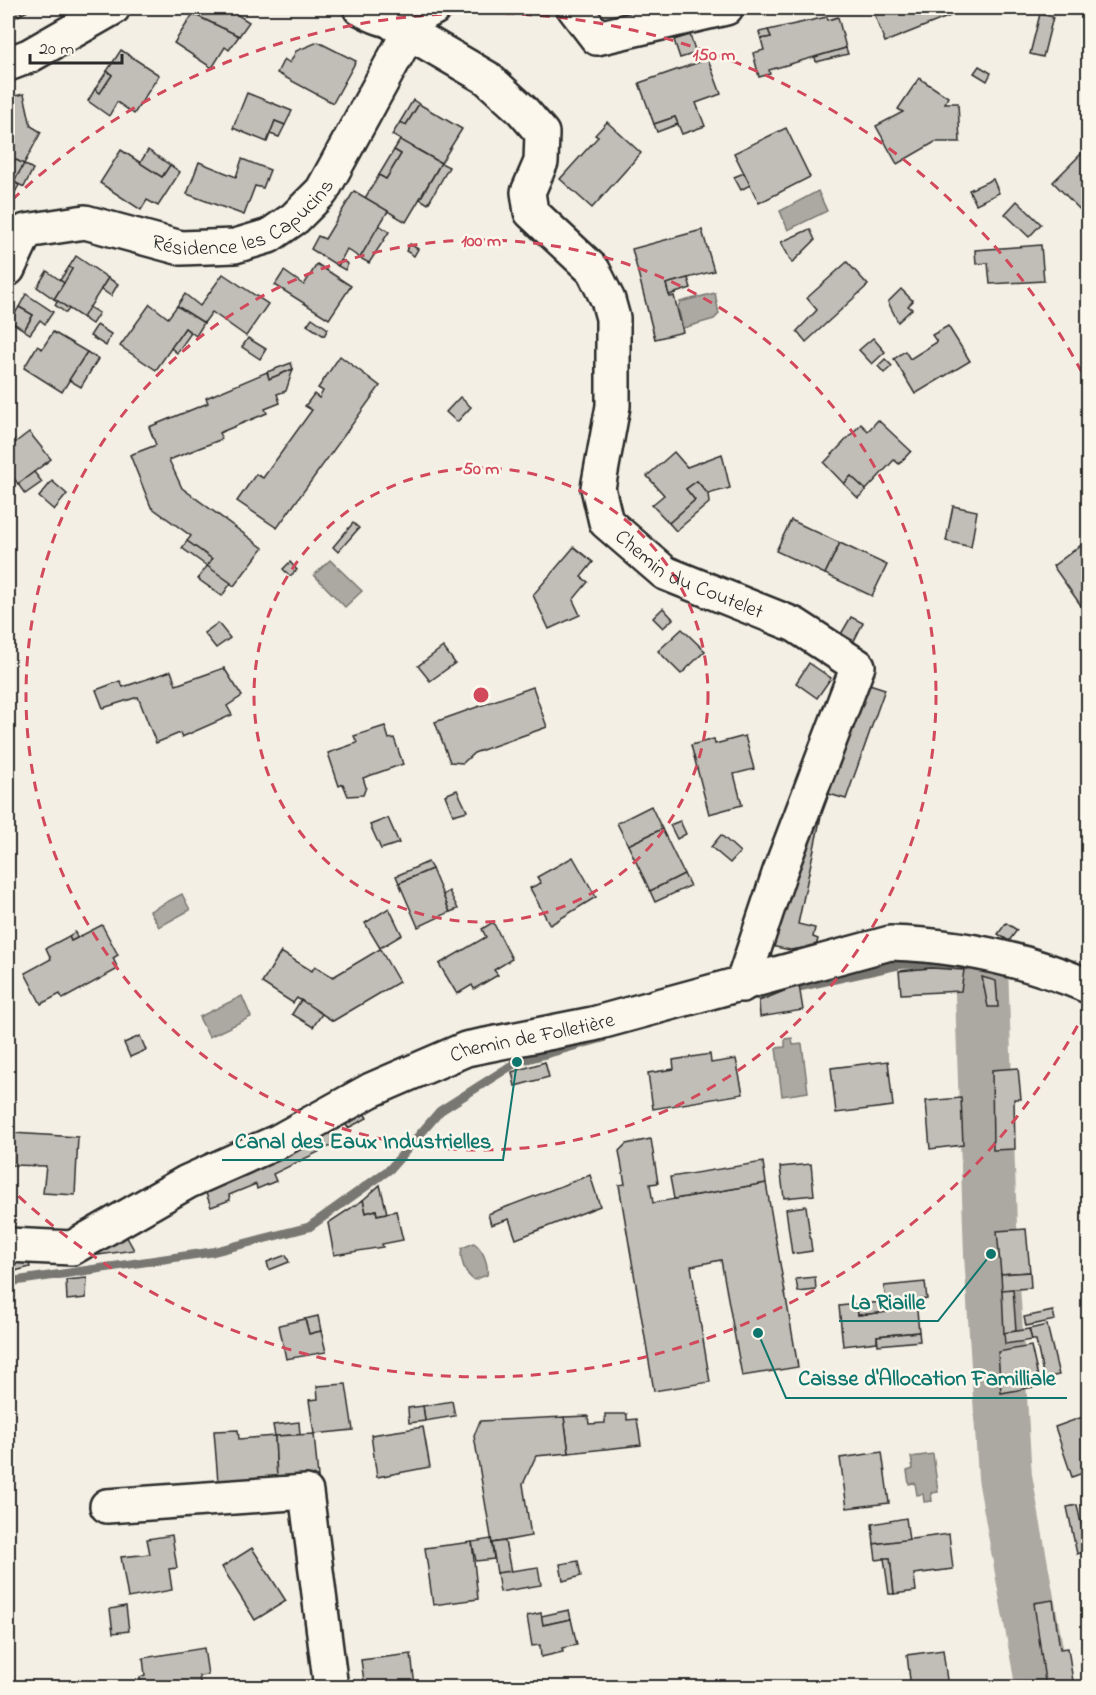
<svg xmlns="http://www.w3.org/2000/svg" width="1096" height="1695" viewBox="0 0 1096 1695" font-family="'Indie Flower',sans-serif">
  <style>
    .water { fill: #aca9a2; stroke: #787772; stroke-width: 1.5 }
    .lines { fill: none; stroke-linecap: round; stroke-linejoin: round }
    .stream { stroke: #787772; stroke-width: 9 }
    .river { stroke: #aca9a2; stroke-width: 54 }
    .building { fill: #c0beb6; stroke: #2b2b2b; stroke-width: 1.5 }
    .minor-casing { stroke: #2b2b2b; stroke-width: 38 }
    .minor { stroke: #fbf7ec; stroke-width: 33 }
    .ring { fill: none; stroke: #d1495b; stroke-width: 3; stroke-dasharray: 10 8 }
    .labels { text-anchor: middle; stroke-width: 5; stroke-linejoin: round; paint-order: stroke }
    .street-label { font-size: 21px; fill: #2b2b2b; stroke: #fbf7ec }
    .centre { fill: #d1495b; stroke: #fbf7ec; stroke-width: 3 }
    .ring-label { font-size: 18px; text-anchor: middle; font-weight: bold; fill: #d1495b; stroke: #fbf7ec; stroke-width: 5; stroke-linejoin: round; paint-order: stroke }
    .leader { fill: none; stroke: #0f766e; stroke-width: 2 }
    .callout-dot { fill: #0f766e; stroke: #fbf7ec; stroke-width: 2 }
    .callout-label { font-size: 22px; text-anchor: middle; font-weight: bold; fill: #0f766e; stroke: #fbf7ec; stroke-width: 5; stroke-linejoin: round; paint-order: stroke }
  </style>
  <rect width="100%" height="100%" fill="#f3efe4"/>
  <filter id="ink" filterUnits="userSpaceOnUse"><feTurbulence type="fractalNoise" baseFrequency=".0167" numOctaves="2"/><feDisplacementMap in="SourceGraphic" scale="12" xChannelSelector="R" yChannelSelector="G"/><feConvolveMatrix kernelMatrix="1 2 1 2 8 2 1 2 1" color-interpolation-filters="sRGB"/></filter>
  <g filter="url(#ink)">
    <g class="water">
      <polygon points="818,191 827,211 788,230 780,211"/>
      <polygon points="715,293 719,314 714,319 683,328 678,307 680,302"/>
      <polygon points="330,560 362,591 345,607 314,575"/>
      <polygon points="182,894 190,910 159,927 150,911"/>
      <polygon points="242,996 251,1017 209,1037 199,1017"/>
      <polygon points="792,1038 793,1045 802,1044 808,1092 782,1096 776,1048 785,1047 785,1039"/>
      <path d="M474,1243C483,1249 489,1265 487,1275L474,1280C465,1274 459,1259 462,1248Z"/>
      <polygon points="933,1454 938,1492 931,1493 932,1501 924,1502 923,1494 917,1495 915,1483 909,1484 907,1471 913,1469 911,1457"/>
    </g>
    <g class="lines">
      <g class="stream">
        <polyline points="758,996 903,964 966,966"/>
        <polyline points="8,1282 212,1252 309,1227 390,1169 440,1111 517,1062 603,1038"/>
      </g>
      <polyline class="river" points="981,966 991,1254 1005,1477 1043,1688"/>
    </g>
    <g class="building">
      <polygon points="8,8 33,8 22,14 19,10 8,16"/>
      <polygon points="197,8 227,8 249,22 239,36 193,14"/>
      <polygon points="872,8 947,8 950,16 885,42"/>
      <polygon points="19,10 22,14 8,21 8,16"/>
      <polygon points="193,14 239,36 229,50 225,47 212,68 174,43"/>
      <polygon points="1040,14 1053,17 1043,57 1030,54"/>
      <polygon points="827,17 828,20 838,17 846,48 769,70 770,74 759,77 753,53 764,50 761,39 771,37 768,30"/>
      <polygon points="768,30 771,37 761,39 759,32"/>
      <polygon points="690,35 696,53 680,58 674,40"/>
      <polygon points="318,42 356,61 333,103 277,73 284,59 290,63 296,51"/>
      <polygon points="846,48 848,54 816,62 815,57"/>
      <polygon points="121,50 159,75 134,114 117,102 109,116 88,101 95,89 100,93 112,75 107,71"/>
      <polygon points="708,59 721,94 696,103 705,126 682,134 675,117 654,124 639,83"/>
      <polygon points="979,66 991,73 987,81 974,73"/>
      <polygon points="107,71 112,75 100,93 95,89"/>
      <polygon points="919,78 948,97 945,103 958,103 960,142 935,142 897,164 876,126 903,112 898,109"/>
      <polygon points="247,93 292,111 285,125 275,121 267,142 233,128"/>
      <polygon points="24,94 31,126 41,132 24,164 8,156 8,130 14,118 10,97"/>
      <polygon points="413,100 419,104 406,125 400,122"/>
      <polygon points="419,104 462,129 441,163 392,135 400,122 406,125"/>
      <polygon points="675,117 678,124 657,132 654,124"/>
      <polygon points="275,121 285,125 279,137 270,134"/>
      <polygon points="607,122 641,153 592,208 560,179 598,137 595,135"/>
      <polygon points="786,128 810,177 759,203 734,153"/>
      <polygon points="400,140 441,163 406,222 365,198 379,175 386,179 401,154 394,150"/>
      <polygon points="1088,147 1088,218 1053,182"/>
      <polygon points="121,150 162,177 170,165 180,172 158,206 147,200 141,210 100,183"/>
      <polygon points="148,150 170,165 162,177 140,163"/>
      <polygon points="394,150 401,154 386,179 379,175"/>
      <polygon points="8,156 24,164 14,182 19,185 8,205"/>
      <polygon points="242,159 270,170 263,188 255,186 244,215 187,194 199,162 236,177"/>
      <polygon points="441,163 449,167 428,204 420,199"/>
      <polygon points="24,164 33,169 24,187 14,182"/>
      <polygon points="744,173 750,185 741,190 734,177"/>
      <polygon points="993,179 999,193 976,204 969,190"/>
      <polygon points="354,191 388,211 360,258 347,249 338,266 311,249 318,236 325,239"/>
      <polygon points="1017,201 1041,224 1029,237 1005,214"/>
      <polygon points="379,225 389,232 369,263 360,258"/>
      <polygon points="810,229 815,240 792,263 781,242"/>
      <polygon points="702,230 714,271 666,284 670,297 674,296 683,332 655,339 632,249"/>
      <polygon points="410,244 418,249 414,256 406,251"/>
      <polygon points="1041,245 1044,281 990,284 988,263 976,264 975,250"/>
      <polygon points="76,256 108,278 83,318 54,299 72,269 69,267"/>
      <polygon points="341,260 348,264 345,270 338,266"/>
      <polygon points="847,262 868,285 806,342 797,331 817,310 807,298"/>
      <polygon points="317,264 351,286 329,319 275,285 284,271 304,285"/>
      <polygon points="69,267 72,269 64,283 60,280"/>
      <polygon points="47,271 64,283 54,299 37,287"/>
      <polygon points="223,274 268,304 246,336 212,312 204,323 177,306 185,294 200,306"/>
      <polygon points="108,278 118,284 111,296 101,289"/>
      <polygon points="688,278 691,288 669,295 666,284"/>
      <polygon points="901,289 913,301 908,306 912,309 898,322 888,302"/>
      <polygon points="26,294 53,312 45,324 40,320 30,334 24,330 33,315 19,307"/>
      <polygon points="58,301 69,309 66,313 55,305"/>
      <polygon points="150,304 168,318 177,306 204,323 196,336 185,328 156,370 120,346"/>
      <polygon points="19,307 33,315 24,330 10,321"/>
      <polygon points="89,307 99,313 92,324 83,318"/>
      <polygon points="312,318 328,329 324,336 307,325"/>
      <polygon points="97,325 111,334 106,346 90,336"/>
      <polygon points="948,326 970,361 915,394 894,359 905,351 910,359 937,342 932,335"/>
      <polygon points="185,328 191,333 177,353 171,348"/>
      <polygon points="53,332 87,352 62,392 24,368 37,346 42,349"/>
      <polygon points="248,338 266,349 260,359 242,347"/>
      <polygon points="873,338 885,352 872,364 859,350"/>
      <polygon points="87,352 98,359 81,387 69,380"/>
      <polygon points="340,356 380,386 277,528 237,501 256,474 263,478 312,410 305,406 314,394 319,398 323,391 318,388"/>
      <polygon points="885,359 892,366 884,373 878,366"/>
      <polygon points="291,363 293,369 269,379 267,372"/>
      <polygon points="293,369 286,391 277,394 280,403 265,409 267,413 219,433 222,439 169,460 182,488 263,548 234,586 207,566 212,559 187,541 191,536 151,507 130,455 156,445 149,427 208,403 206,398 267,372 269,379"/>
      <polygon points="460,397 471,407 457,422 446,412"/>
      <polygon points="878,420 911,451 899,464 894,460 866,490 851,476 844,484 824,463 861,424 868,431"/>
      <polygon points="29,432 51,459 18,484 11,474 8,477 8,448"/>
      <polygon points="11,434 16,442 8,448 8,436"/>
      <polygon points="674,452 687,467 722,454 730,488 708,494 697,481 686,489 695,500 669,523 652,505 664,495 647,476"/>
      <polygon points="34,472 42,482 25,494 18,484"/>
      <polygon points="851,476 866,490 858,498 844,484"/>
      <polygon points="52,481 67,494 54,510 39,497"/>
      <polygon points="697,481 708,494 709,503 676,531 669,523 695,500 686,489"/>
      <polygon points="953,506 977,511 971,547 946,541"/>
      <polygon points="791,520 840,543 825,574 776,551"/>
      <polygon points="353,523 359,528 338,552 333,547"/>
      <polygon points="1088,540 1088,613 1087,614 1053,566"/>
      <polygon points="187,541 212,559 207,566 182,548"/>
      <polygon points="840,543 887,565 872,596 825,574"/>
      <polygon points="574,547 593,562 581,577 588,582 573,600 580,615 549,629 533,595"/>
      <polygon points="290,562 297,570 290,576 283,569"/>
      <polygon points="207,566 231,583 222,596 198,579"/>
      <polygon points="663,608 673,619 663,628 653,618"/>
      <polygon points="851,617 863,623 854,641 841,634"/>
      <polygon points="218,623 230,638 216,648 204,633"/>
      <polygon points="682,629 705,651 681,674 658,651"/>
      <polygon points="443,647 455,663 430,681 418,666"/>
      <polygon points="809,663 831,678 817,698 796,683"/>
      <polygon points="224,668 242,696 227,706 232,715 182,737 180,733 156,743 138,697 103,708 96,690 120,681 123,687 171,671 176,685"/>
      <polygon points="860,681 885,689 846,799 829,794 821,816 813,813"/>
      <polygon points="533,687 547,727 474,753 463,763 450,762 435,722"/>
      <polygon points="385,726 389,739 394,738 403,764 363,778 366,787 363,795 348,796 343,784 339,786 328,753 357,743 354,736"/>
      <polygon points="745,736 754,769 734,774 742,805 709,814 691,745 714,739 715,744"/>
      <polygon points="1088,741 1088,755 1082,747"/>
      <polygon points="457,790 467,811 453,815 445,795"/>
      <polygon points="651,806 662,829 628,845 617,823"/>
      <polygon points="813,813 821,816 798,924 815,928 813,937 818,939 816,946 790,950 766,945"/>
      <polygon points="388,818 399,843 381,849 370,825"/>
      <polygon points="680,821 686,834 677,839 670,825"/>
      <polygon points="662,829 684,874 650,891 628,845"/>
      <polygon points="721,835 740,852 730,863 711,847"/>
      <polygon points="573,857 596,897 550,925 530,888 541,883 537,877"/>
      <polygon points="428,862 432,869 399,883 396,876"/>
      <polygon points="432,869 450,912 418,927 399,883"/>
      <polygon points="684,874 690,886 655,902 650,891"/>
      <polygon points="8,877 10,912 8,973"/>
      <polygon points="449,891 458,909 450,912 443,895"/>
      <polygon points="389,908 402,935 380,948 365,923"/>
      <polygon points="493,922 512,959 494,970 498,975 474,989 472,985 457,994 439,964 486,937 482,929"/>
      <polygon points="1006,923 1017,930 1009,941 998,934"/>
      <polygon points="102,925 118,955 113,958 118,969 63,999 60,994 41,1004 25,973 51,959 46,948 69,936 71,941"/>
      <polygon points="75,932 77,938 71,941 69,936"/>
      <polygon points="380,949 399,982 333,1021 297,998 293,1003 262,983 281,952 312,971 315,966 333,977"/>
      <polygon points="931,968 964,970 961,991 901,994 899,971"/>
      <polygon points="982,977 996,981 998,1007 988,1007"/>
      <polygon points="799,985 803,1010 760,1017 759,1001"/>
      <polygon points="301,1000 322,1014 313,1027 292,1014"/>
      <polygon points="140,1036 146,1050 130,1057 124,1043"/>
      <polygon points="710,1054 711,1063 736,1059 743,1094 653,1109 648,1073 674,1069 673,1060"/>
      <polygon points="888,1061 893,1106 836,1113 831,1068"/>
      <polygon points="545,1062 549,1077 515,1086 512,1072"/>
      <polygon points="1018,1068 1021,1099 1014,1099 1015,1149 993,1150 992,1070"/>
      <polygon points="961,1098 963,1145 930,1149 926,1101"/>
      <polygon points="360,1106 367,1118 348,1128 341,1117"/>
      <polygon points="329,1125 337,1143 273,1174 276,1181 257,1189 256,1184 229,1195 230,1200 211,1207 202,1182"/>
      <polygon points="12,1133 78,1137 75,1195 43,1193 46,1166 11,1165"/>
      <polygon points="651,1139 658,1183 650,1184 653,1203 766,1183 798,1367 742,1376 721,1260 691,1266 710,1382 654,1391 619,1185 625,1184 619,1151 626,1144"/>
      <polygon points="763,1162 766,1183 674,1199 670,1177"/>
      <polygon points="811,1164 814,1195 784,1198 780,1167"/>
      <polygon points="590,1175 600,1206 516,1239 509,1219 491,1225 488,1214"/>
      <polygon points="380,1185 387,1213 377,1215 376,1210 366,1213 363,1200"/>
      <polygon points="363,1200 366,1213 376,1210 377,1215 396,1211 403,1240 382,1244 383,1247 334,1255 328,1223"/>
      <polygon points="806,1206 812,1251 792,1254 786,1209"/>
      <polygon points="1026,1229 1030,1272 1001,1274 997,1231"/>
      <polygon points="123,1230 134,1250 84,1257"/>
      <polygon points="8,1254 26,1255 30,1267 8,1273"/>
      <polygon points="286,1255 289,1262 269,1270 267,1262"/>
      <polygon points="1030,1272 1031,1288 1002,1290 1001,1274"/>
      <polygon points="815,1277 816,1290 798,1292 796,1279"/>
      <polygon points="87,1278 86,1298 67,1300 66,1280"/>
      <polygon points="925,1282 927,1299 916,1300 919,1332 877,1336 877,1342 843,1346 839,1306 857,1304 858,1315 887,1312 884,1286"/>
      <polygon points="1013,1289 1016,1331 1004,1333 1002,1290"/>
      <polygon points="886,1302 887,1312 858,1315 857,1304"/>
      <polygon points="1053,1311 1055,1320 1026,1326 1024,1317"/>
      <polygon points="318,1316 321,1331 309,1334 305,1319"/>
      <polygon points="305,1319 309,1334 321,1331 326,1352 286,1359 279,1325"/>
      <polygon points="1047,1325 1059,1375 1044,1378 1036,1340 1032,1340 1029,1329"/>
      <polygon points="1029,1329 1032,1340 1005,1344 1004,1333"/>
      <polygon points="919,1332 920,1341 878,1345 877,1336"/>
      <polygon points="1031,1346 1040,1386 1001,1393 998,1352"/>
      <polygon points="346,1384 353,1430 314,1434 309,1400 318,1399 317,1386"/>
      <polygon points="452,1401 455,1416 425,1421 423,1406"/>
      <polygon points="423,1406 425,1421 409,1423 408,1408"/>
      <polygon points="605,1414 627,1414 627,1420 637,1419 641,1445 569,1453 564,1417 588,1416 589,1424 605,1423"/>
      <polygon points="1088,1415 1088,1471 1072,1477 1055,1427"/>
      <polygon points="564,1417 569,1453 536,1456 523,1484 531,1536 492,1543 474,1436 480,1421"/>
      <polygon points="299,1422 300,1435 275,1436 273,1425"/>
      <polygon points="423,1427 430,1467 377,1477 371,1435"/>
      <polygon points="238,1430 239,1439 275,1436 277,1479 218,1482 214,1431"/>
      <polygon points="314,1434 318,1477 277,1479 275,1436"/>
      <polygon points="882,1452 889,1503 847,1508 840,1458"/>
      <polygon points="1077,1505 1087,1551 1077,1554 1067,1507"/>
      <polygon points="906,1518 909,1540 874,1544 872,1524"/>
      <polygon points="949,1534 953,1569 914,1574 916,1591 894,1594 890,1558 876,1560 874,1544"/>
      <polygon points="172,1535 177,1568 169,1569 172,1590 128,1598 121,1557 150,1554 147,1539"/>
      <polygon points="491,1539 494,1559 476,1561 472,1542"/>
      <polygon points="505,1541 511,1572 497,1573 492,1543"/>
      <polygon points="472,1542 478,1599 433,1605 425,1548"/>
      <polygon points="252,1548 286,1601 255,1620 222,1567"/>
      <polygon points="884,1558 890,1558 894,1594 889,1594"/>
      <polygon points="578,1561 581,1576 563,1581 560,1564"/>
      <polygon points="538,1567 541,1585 500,1592 497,1573"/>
      <polygon points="1053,1600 1060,1649 1068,1648 1074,1688 1046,1688 1034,1603"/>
      <polygon points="126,1606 129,1631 113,1633 110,1609"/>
      <polygon points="569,1610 571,1619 543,1625 541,1616"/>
      <polygon points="541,1613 543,1625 571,1619 577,1645 562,1648 563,1652 541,1657 540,1645 532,1646 527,1616"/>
      <polygon points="204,1648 208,1675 199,1676 201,1688 141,1688 140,1677 145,1675 143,1658"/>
      <polygon points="943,1650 948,1688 911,1688 907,1655"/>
      <polygon points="411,1654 415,1686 365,1688 361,1660"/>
    </g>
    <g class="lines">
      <defs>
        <g id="minor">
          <path d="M360,8C391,25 403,25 434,8"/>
          <polyline points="574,8 597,38 726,8"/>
          <path id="s1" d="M393,23L487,78L522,110L542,133L541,162L528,192L531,212L593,270L608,300L613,318V406L598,488L606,522L665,573L795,625L858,666L780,871L742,985"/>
          <polyline points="8,64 29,56 113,8"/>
          <path id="s2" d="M8,269L26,231L85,222L181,248L235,246L269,236L295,218L322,191L409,32"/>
          <path id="s3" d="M8,1245L72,1248L187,1182L279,1141L371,1090L466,1049L593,1024L890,943C960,945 1024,959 1088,986"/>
          <polyline points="107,1506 306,1492 331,1688"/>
        </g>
      </defs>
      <use href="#minor" class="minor-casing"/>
      <use href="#minor" class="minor"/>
    </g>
  </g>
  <g class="ring">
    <circle cx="481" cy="695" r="227"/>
    <circle cx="481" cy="695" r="455"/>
    <path d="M1086 1010A682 682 0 0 1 12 1190M12 200A682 682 0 0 1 1086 380"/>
  </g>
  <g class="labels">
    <g class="street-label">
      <text dy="7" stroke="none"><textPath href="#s2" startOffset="272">Résidence les Capucins</textPath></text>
      <text dy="7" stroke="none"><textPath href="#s1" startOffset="712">Chemin du Coutelet</textPath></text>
      <text dy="7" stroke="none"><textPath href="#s3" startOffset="573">Chemin de Folletière</textPath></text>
    </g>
  </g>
  <circle cx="481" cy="695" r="9" class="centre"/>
  <g class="ring-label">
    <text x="714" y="60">150 m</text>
    <text x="481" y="246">100 m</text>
    <text x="481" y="474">50 m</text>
  </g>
  <path class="leader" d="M517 1062L503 1160H222M991 1254L938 1321H839M758 1333L786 1398H1067"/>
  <g class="callout-dot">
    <circle cx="517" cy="1062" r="6"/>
    <circle cx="991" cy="1254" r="6"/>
    <circle cx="758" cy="1333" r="6"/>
  </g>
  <g class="callout-label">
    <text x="363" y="1148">Canal des Eaux Industrielles</text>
    <text x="888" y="1309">La Riaille</text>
    <text x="927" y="1385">Caisse d'Allocation Familliale</text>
  </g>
  <rect width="1096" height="1695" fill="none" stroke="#fbf7ec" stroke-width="30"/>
  <rect x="15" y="15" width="1066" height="1665" fill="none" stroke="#2b2b2b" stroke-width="2" filter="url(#ink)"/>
  <path d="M30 54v9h92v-9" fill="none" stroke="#2b2b2b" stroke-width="3"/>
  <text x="39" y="54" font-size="18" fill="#2b2b2b" stroke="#fbf7ec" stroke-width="4.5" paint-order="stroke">20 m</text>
</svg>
